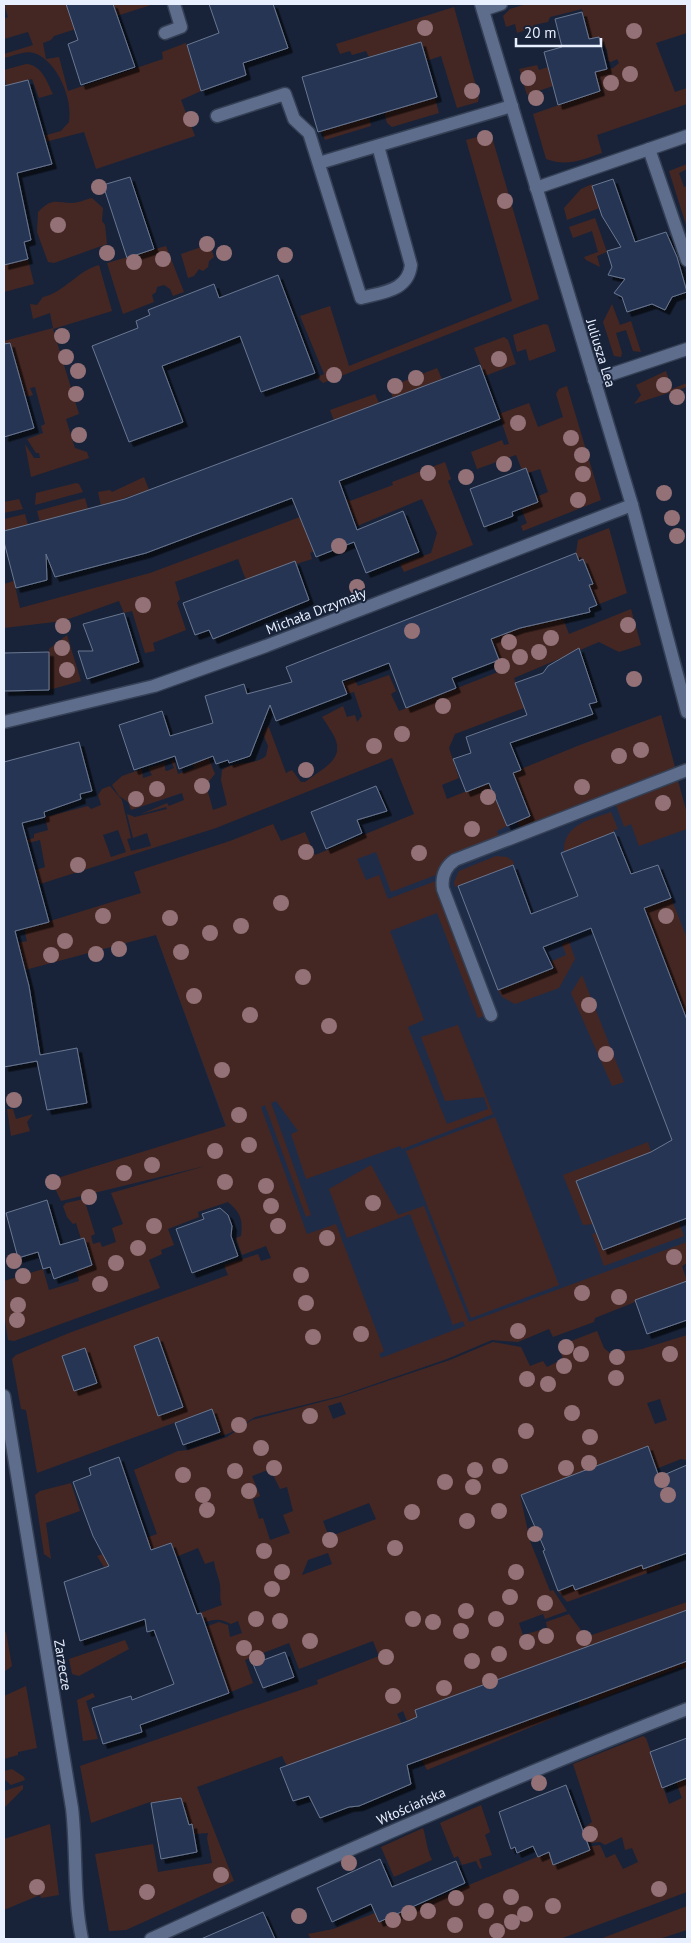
<svg xmlns="http://www.w3.org/2000/svg" width="691" height="1943" viewBox="0 0 691 1943" font-family="'PT Sans',sans-serif">
  <style>
    .built { fill: #1f2c48 }
    .green { fill: #442723; fill-rule: evenodd }
    .building { fill: #273553; stroke: #697791; filter: url(#shadow) }
    .lines { fill: none; stroke-linecap: round; stroke-linejoin: round }
    .lane-casing { stroke: #354055; stroke-width: 15 }
    .street-casing { stroke: #354055; stroke-width: 15 }
    .lane { stroke: #5e6d8c; stroke-width: 12 }
    .street { stroke: #5e6d8c; stroke-width: 12 }
    .tree { fill: #937176 }
    .labels { text-anchor: middle; stroke-width: 4; stroke-linejoin: round; paint-order: stroke }
    .street-label { font-size: 14px; fill: #e8f0ff; stroke: #182339 }
  </style>
  <defs>
    <filter id="shadow"><feDropShadow dx="4.5" dy="4.5" stdDeviation="0" flood-color="#0009"/></filter>
  </defs>
  <rect width="100%" height="100%" fill="#182339"/>
  <polygon class="built" points="661,715 687,814 687,1263 324,1398 152,924 580,745"/>
  <g class="green">
    <path d="M4,4H66L71,17L113,4H154L54,36L51,40L43,43L46,59L59,57L68,91L163,59L162,52L186,43L201,91L181,100L195,136L96,169L84,132L45,142L43,136L61,131L69,122C73,100 58,61 34,53C25,50 13,56 4,58V54L33,45L28,32L4,39V19L8,17Z"/>
    <path d="M526,4H686L687,33L656,43L675,92L687,88V104L597,135L602,153C581,160 567,167 546,159L533,114L599,91L595,72L613,68L619,63L617,59L611,62L608,61L607,50L598,37L589,39L582,9L550,17L548,22L534,25L532,28L517,33L515,24L506,27L503,16L510,9Z"/>
    <polygon points="454,7 479,97 478,102 457,108 441,56 426,61 420,42 369,57 366,51 352,55 350,51 340,54 336,44"/>
    <path d="M26,64C42,65 47,82 53,94L39,98L32,79L6,86L4,70Z"/>
    <polygon points="537,65 539,70 548,67 553,86 527,95 519,69"/>
    <polygon points="435,98 439,113 392,127 387,123 384,112"/>
    <polygon points="369,117 371,126 325,140 322,131"/>
    <polygon points="488,134 492,137 539,299 323,383 317,377 324,374 300,316 330,306 349,366 512,301 466,140"/>
    <polygon points="687,164 687,169 679,173 684,187 687,186 687,228 669,171"/>
    <polygon points="592,184 600,208 567,220 564,208 581,189"/>
    <path d="M92,198L103,208L102,221L105,225L107,244L54,263L48,262L37,232L38,212C52,198 54,202 72,203C79,203 86,199 92,198Z"/>
    <polygon points="595,218 607,252 597,256 600,267 586,260 584,257 598,252 592,231 573,238 569,227"/>
    <polygon points="210,244 214,257 209,261 208,267 203,271 199,269 194,276 188,278 181,254"/>
    <polygon points="166,246 184,292 173,296 170,289 164,285 157,287 156,292 152,295 154,302 123,314 107,263"/>
    <polygon points="28,259 34,284 4,292 4,265"/>
    <path d="M99,265L112,311L53,329L79,414L66,419L75,448L87,452L89,458L31,477L25,444L34,458H40L39,453H36L27,439L43,433L41,426L45,424L35,387L30,388L33,395L26,397L17,367L4,370V341L53,328L50,313L33,319L30,304L37,305L43,297C65,292 77,271 99,265Z"/>
    <polygon points="612,304 620,325 631,321 641,352 633,351 626,330 616,333 622,353 621,357 614,356 603,322"/>
    <polygon points="544,324 548,325 556,351 529,361 526,349 517,352 513,335"/>
    <polygon points="504,337 508,340 516,364 485,376 474,348"/>
    <polygon points="437,368 442,379 393,398 389,387"/>
    <polygon points="666,371 672,389 687,383 687,387 634,404 641,395 636,385"/>
    <polygon points="567,386 601,500 523,531 521,526 527,523 521,508 538,502 536,497 548,492 540,469 528,473 526,468 522,470 516,455 477,469 471,452 502,440 504,445 509,444 499,414 529,403 538,427 563,417 556,394 559,389"/>
    <polygon points="375,394 379,403 334,421 330,410"/>
    <polygon points="445,462 451,479 448,481 473,545 404,572 400,564 431,553 437,533 422,499 357,526 353,515 330,523 314,551 310,553 312,559 246,580 238,559 175,582 180,599 177,603 186,630 153,643 155,651 145,653 132,611 124,613 119,601 63,621 4,628 4,584 14,581 20,608 150,573 348,499 350,501 393,485 392,482"/>
    <polygon points="144,477 149,490 101,506 98,492 110,490 112,492"/>
    <polygon points="76,483 79,484 83,492 35,505 36,493"/>
    <polygon points="85,498 88,509 40,522 37,511"/>
    <polygon points="19,499 23,509 4,513 4,502"/>
    <polygon points="25,514 28,525 4,531 4,519"/>
    <polygon points="609,528 627,593 597,605 589,585 593,583 584,560 579,561 576,553 578,540"/>
    <path d="M558,606L569,634L631,609L641,645L619,652L599,642L514,678L524,708L455,734L449,748L459,778L442,785L447,799L580,745L661,715L675,767L520,829L517,821L530,816L521,793L507,826L497,831L499,837C476,846 445,849 436,875L391,892L376,852L357,859L366,880L379,875L388,899L436,881L437,893L484,1016L478,1018L437,913L390,931L424,1020L408,1027L447,1124L488,1109L484,1097L445,1101L421,1037L458,1025L493,1114L402,1149L400,1146L306,1179L291,1134L298,1131L276,1101L271,1103L311,1215L306,1217L265,1105L261,1107L307,1234L336,1224L384,1351L379,1354L381,1358L465,1326L463,1321L453,1325L410,1214L347,1238L329,1189L371,1165L398,1215L424,1206L469,1322L687,1242V1263L682,1266L687,1281L635,1300V1302L595,1318L594,1322L553,1337L549,1329L518,1342L492,1340L447,1359L340,1396L255,1417L230,1433L221,1436L212,1409L37,1473L26,1410L21,1409L12,1359L16,1355L69,1333L228,1275L224,1265L258,1254L261,1261L271,1258L266,1246L242,1255L236,1238L241,1236C243,1220 241,1213 228,1202L198,1212L199,1217L168,1229L174,1245L161,1250L162,1254L149,1260L160,1288L14,1341L8,1340L4,1313V1281L43,1269L49,1290L79,1281L76,1270L92,1265L84,1238L81,1239L76,1223L73,1224L67,1217L63,1206L66,1203L84,1199L95,1234L91,1236L93,1244L100,1242L102,1247L116,1242L112,1228L123,1224L111,1193L205,1166L61,1201L51,1180L226,1126L156,935L25,970L18,943L27,941L24,929L141,893L134,872L230,841L273,824L281,841L305,832L315,855L414,814L392,758L216,828L40,884L36,870L45,867L40,840L4,849V845L34,838V834L48,830L45,817L88,806L91,809L101,805L98,795L102,789L110,786L122,800L131,838L127,839L131,851L151,846L147,833L133,838L127,814L135,817L167,809L166,807L141,814L167,803L169,806L184,800L182,793L131,810L128,802L119,796L112,785L122,776L142,769L143,778L152,775L148,768L165,763V770L167,771L174,768L171,761L174,760L178,774L194,768L193,764L195,763L185,732L197,728L215,774L206,785L213,810L227,805L221,780L222,770C236,760 254,766 266,756L268,746L263,734L268,725L286,773L292,770L301,782H305C324,767 347,759 333,734C329,728 326,722 322,717L343,706L347,717L355,715L357,722L362,716L354,692L347,694L342,683L354,679L358,686L389,675L396,691L391,694L399,711L503,670L489,632C518,634 533,621 558,606ZM118,830L126,852L111,857L103,835Z"/>
    <polygon points="67,635 81,681 49,690 49,649"/>
    <polygon points="678,781 687,814 687,829 639,846 631,824 624,827 616,805"/>
    <path d="M611,812L618,829L614,830V832L564,852C563,824 590,820 611,812Z"/>
    <polygon points="496,856 507,857 514,862 513,865 455,887 454,882 459,871"/>
    <polygon points="671,898 687,938 687,1020 644,908"/>
    <polygon points="569,941 575,959 559,988 515,1004 502,997 498,990 552,969 550,962 566,955 562,944"/>
    <polygon points="582,975 624,1082 612,1086 571,993"/>
    <polygon points="7,1109 13,1109 16,1119 33,1114 27,1122 30,1131 11,1136"/>
    <polygon points="495,1117 559,1285 471,1318 406,1151"/>
    <polygon points="648,1142 651,1152 593,1224 583,1225 563,1175"/>
    <polygon points="678,1221 684,1236 604,1266 592,1234 597,1233 603,1250"/>
    <path d="M597,1331L604,1348L610,1353L642,1349L687,1335V1460L681,1459L656,1469L648,1447L520,1495L530,1541L550,1591L553,1590L567,1611L545,1619L543,1614L519,1623L523,1635L547,1628L546,1622L569,1614L586,1637L687,1602V1610L416,1710L417,1717L407,1721L403,1711L397,1714L402,1724L287,1766L282,1756L197,1787L234,1881L126,1930L109,1931L95,1854L153,1844L158,1872L212,1863L207,1838L208,1833L194,1834L180,1798L151,1803L150,1802L91,1823L80,1766L318,1684L317,1680L379,1656L373,1641L299,1669L289,1643L245,1660L253,1683L228,1693L205,1627L219,1622L228,1625L230,1637L242,1633L238,1621L231,1624C221,1619 215,1618 204,1623L200,1613L222,1605C219,1597 221,1593 220,1585C219,1577 215,1570 214,1561L205,1564L198,1548L176,1557L170,1543L104,1567L97,1556L157,1534L134,1470L178,1451L188,1450L227,1437L252,1420L340,1397L450,1360L493,1342L521,1347L530,1366L543,1361L547,1367L563,1359L558,1346ZM660,1399L667,1420L655,1424L647,1403ZM341,1402L346,1414L333,1419L328,1406ZM270,1469L280,1489L287,1487L293,1511L283,1515L290,1533L270,1540L263,1518L259,1519L253,1499L260,1496L252,1476ZM369,1503L376,1519L329,1537L323,1521ZM328,1553L332,1564L302,1575L308,1560Z"/>
    <polygon points="71,1483 80,1511 46,1523 51,1559 44,1554 35,1495 40,1491"/>
    <polygon points="659,1563 661,1568 567,1602 558,1591 642,1565 644,1569"/>
    <polygon points="4,1632 6,1632 12,1666 4,1672"/>
    <polygon points="125,1640 129,1649 79,1676 72,1674 69,1659"/>
    <polygon points="687,1661 687,1669 681,1667 580,1707 578,1701"/>
    <polygon points="26,1686 37,1748 18,1752 18,1755 4,1759 4,1696"/>
    <polygon points="93,1693 95,1697 86,1701 98,1739 83,1741 77,1700"/>
    <polygon points="558,1709 560,1715 427,1770 421,1758 432,1756"/>
    <polygon points="643,1736 646,1738 669,1804 682,1798 676,1782 687,1778 687,1892 560,1939 311,1939 308,1934 333,1929 375,1913 379,1922 549,1852 600,1845 606,1858 615,1854 623,1869 638,1862 632,1848 625,1850 622,1837 605,1845 600,1842 574,1845 584,1828 592,1822 573,1764"/>
    <polygon points="12,1769 24,1777 25,1780 11,1785 4,1779 4,1771"/>
    <polygon points="23,1785 23,1789 4,1808 4,1791"/>
    <polygon points="481,1805 490,1832 485,1835 492,1855 479,1859 482,1868 480,1869 476,1861 462,1865 458,1856 454,1858 440,1823"/>
    <polygon points="50,1824 59,1895 41,1898 40,1895 4,1910 4,1839"/>
    <path d="M423,1828C427,1841 426,1847 432,1860L394,1877L381,1847Z"/>
    <polygon points="687,1906 687,1930 659,1939 600,1939"/>
  </g>
  <g class="building">
    <polygon points="66,4 113,4 135,67 81,85 68,44 78,40"/>
    <polygon points="209,4 273,4 288,48 243,63 246,75 201,91 187,45 219,33"/>
    <polygon points="582,12 589,39 599,37 607,69 595,72 600,91 558,105 544,52 562,47 555,19"/>
    <polygon points="421,42 437,97 318,132 302,77"/>
    <polygon points="28,80 52,164 17,173 31,240 24,242 28,259 4,265 4,86"/>
    <polygon points="130,177 154,249 127,258 103,185"/>
    <polygon points="613,179 635,242 666,232 677,257 687,292 672,297 665,310 652,304 627,312 622,297 614,293 625,279 608,275 612,267 607,251 621,247 602,216 592,186"/>
    <polygon points="278,275 315,373 261,392 240,336 217,345 162,366 183,422 129,442 92,346 138,328 136,321 150,315 148,310 214,284 219,298"/>
    <polygon points="10,343 34,428 4,437 4,344"/>
    <polygon points="480,365 500,419 339,481 357,530 403,511 419,552 366,573 354,542 316,557 292,498 146,553 55,577 46,554 47,580 16,588 4,542 4,531 125,499"/>
    <polygon points="526,468 538,502 512,512 513,516 484,527 470,489"/>
    <polygon points="576,553 579,561 583,559 593,584 589,585 597,605 589,608 590,612 520,628 491,639 499,660 452,678 456,688 406,708 389,663 342,681 347,694 276,721 270,705 250,756 229,763 228,760 216,764 213,756 179,769 175,756 134,770 119,725 162,711 170,736 213,723 205,696 244,684 247,694 292,682 286,667"/>
    <polygon points="295,561 309,600 213,639 209,630 195,635 183,603"/>
    <polygon points="124,613 139,662 87,679 78,651 93,651 83,624"/>
    <polygon points="579,648 597,702 589,704 593,714 510,743 521,770 513,773 530,816 507,826 489,783 466,792 453,759 471,753 466,737 527,715 515,683 543,673 548,666"/>
    <polygon points="49,652 49,690 4,691 4,653"/>
    <polygon points="79,742 92,791 80,794 81,799 44,812 45,817 22,823 49,922 15,931 29,986 40,1055 77,1048 87,1103 47,1110 37,1061 4,1067 4,762"/>
    <polygon points="376,786 387,811 357,820 362,833 326,849 311,812"/>
    <polygon points="614,832 631,874 658,865 671,898 644,908 687,1020 687,1218 603,1250 576,1181 651,1152 672,1140 591,928 543,947 553,968 498,990 458,886 513,865 531,914 578,896 561,853"/>
    <polygon points="47,1200 60,1245 84,1238 92,1265 54,1279 50,1267 43,1269 38,1252 18,1258 6,1213"/>
    <polygon points="220,1208 228,1215 232,1226 231,1236 238,1256 192,1273 176,1229 204,1219 202,1214"/>
    <polygon points="687,1281 687,1320 647,1334 635,1300"/>
    <polygon points="158,1337 183,1407 158,1416 134,1346"/>
    <polygon points="85,1348 97,1383 74,1391 62,1356"/>
    <polygon points="212,1409 220,1432 183,1445 175,1423"/>
    <polygon points="648,1446 659,1477 687,1465 687,1553 643,1569 642,1565 575,1590 573,1585 558,1591 543,1551 545,1550 521,1495"/>
    <polygon points="119,1457 151,1550 171,1543 197,1614 201,1613 229,1693 140,1725 142,1732 103,1744 92,1708 131,1696 132,1700 174,1684 154,1630 147,1632 145,1619 80,1641 64,1582 109,1566 93,1536 73,1482 91,1475 89,1468"/>
    <polygon points="687,1610 687,1661 407,1765 411,1784 359,1806 349,1807 320,1818 309,1796 293,1801 280,1768 408,1721 417,1717 415,1710"/>
    <polygon points="285,1652 294,1677 263,1688 253,1664"/>
    <polygon points="687,1738 687,1778 662,1788 650,1752"/>
    <polygon points="566,1785 590,1850 553,1865 549,1852 538,1857 533,1846 517,1853 515,1847 511,1849 499,1812"/>
    <polygon points="181,1798 189,1825 192,1824 197,1852 161,1859 151,1803"/>
    <polygon points="380,1859 392,1887 456,1861 465,1883 379,1922 371,1904 332,1922 317,1888"/>
    <polygon points="263,1912 275,1939 201,1939"/>
  </g>
  <g class="lines">
    <defs>
      <g id="lane">
        <polyline points="483,10 501,4"/>
        <path d="M217,116L285,94L294,119L309,133L361,298C383,292 408,291 411,265L378,146"/>
        <polyline points="649,149 687,260"/>
        <polyline points="319,163 512,106"/>
        <polyline points="536,188 687,136"/>
        <polyline points="594,380 687,349"/>
        <path d="M491,1015L443,889C441,876 445,867 455,860L687,770"/>
      </g>
      <g id="street">
        <polyline points="481,4 632,505 687,712"/>
        <polyline points="165,33 181,27 174,4"/>
        <polyline points="4,722 154,686 266,646 632,505"/>
        <path d="M4,1396L72,1808C77,1851 73,1897 82,1939"/>
        <path d="M151,1939C328,1858 506,1780 687,1709"/>
      </g>
    </defs>
    <use href="#lane" class="lane-casing"/>
    <use href="#street" class="street-casing"/>
    <use href="#lane" class="lane"/>
    <use href="#street" class="street"/>
  </g>
  <g class="tree">
    <circle cx="425" cy="28" r="8"/>
    <circle cx="634" cy="31" r="8"/>
    <circle cx="630" cy="74" r="8"/>
    <circle cx="528" cy="78" r="8"/>
    <circle cx="611" cy="83" r="8"/>
    <circle cx="472" cy="91" r="8"/>
    <circle cx="536" cy="98" r="8"/>
    <circle cx="191" cy="119" r="8"/>
    <circle cx="485" cy="138" r="8"/>
    <circle cx="99" cy="187" r="8"/>
    <circle cx="505" cy="201" r="8"/>
    <circle cx="58" cy="225" r="8"/>
    <circle cx="207" cy="244" r="8"/>
    <circle cx="107" cy="253" r="8"/>
    <circle cx="224" cy="253" r="8"/>
    <circle cx="285" cy="255" r="8"/>
    <circle cx="163" cy="259" r="8"/>
    <circle cx="134" cy="262" r="8"/>
    <circle cx="62" cy="336" r="8"/>
    <circle cx="66" cy="357" r="8"/>
    <circle cx="499" cy="359" r="8"/>
    <circle cx="78" cy="371" r="8"/>
    <circle cx="334" cy="375" r="8"/>
    <circle cx="416" cy="378" r="8"/>
    <circle cx="664" cy="385" r="8"/>
    <circle cx="395" cy="386" r="8"/>
    <circle cx="76" cy="394" r="8"/>
    <circle cx="677" cy="397" r="8"/>
    <circle cx="518" cy="423" r="8"/>
    <circle cx="79" cy="435" r="8"/>
    <circle cx="571" cy="438" r="8"/>
    <circle cx="582" cy="455" r="8"/>
    <circle cx="504" cy="464" r="8"/>
    <circle cx="428" cy="473" r="8"/>
    <circle cx="583" cy="474" r="8"/>
    <circle cx="466" cy="477" r="8"/>
    <circle cx="664" cy="493" r="8"/>
    <circle cx="578" cy="500" r="8"/>
    <circle cx="672" cy="518" r="8"/>
    <circle cx="677" cy="536" r="8"/>
    <circle cx="339" cy="546" r="8"/>
    <circle cx="357" cy="587" r="8"/>
    <circle cx="143" cy="605" r="8"/>
    <circle cx="628" cy="625" r="8"/>
    <circle cx="63" cy="626" r="8"/>
    <circle cx="412" cy="631" r="8"/>
    <circle cx="551" cy="638" r="8"/>
    <circle cx="509" cy="642" r="8"/>
    <circle cx="62" cy="648" r="8"/>
    <circle cx="539" cy="652" r="8"/>
    <circle cx="520" cy="657" r="8"/>
    <circle cx="502" cy="666" r="8"/>
    <circle cx="67" cy="670" r="8"/>
    <circle cx="634" cy="679" r="8"/>
    <circle cx="443" cy="706" r="8"/>
    <circle cx="402" cy="734" r="8"/>
    <circle cx="374" cy="746" r="8"/>
    <circle cx="641" cy="750" r="8"/>
    <circle cx="619" cy="756" r="8"/>
    <circle cx="306" cy="770" r="8"/>
    <circle cx="202" cy="786" r="8"/>
    <circle cx="582" cy="787" r="8"/>
    <circle cx="157" cy="789" r="8"/>
    <circle cx="488" cy="797" r="8"/>
    <circle cx="136" cy="799" r="8"/>
    <circle cx="663" cy="803" r="8"/>
    <circle cx="472" cy="829" r="8"/>
    <circle cx="306" cy="852" r="8"/>
    <circle cx="419" cy="853" r="8"/>
    <circle cx="78" cy="865" r="8"/>
    <circle cx="281" cy="903" r="8"/>
    <circle cx="103" cy="916" r="8"/>
    <circle cx="666" cy="916" r="8"/>
    <circle cx="170" cy="918" r="8"/>
    <circle cx="241" cy="926" r="8"/>
    <circle cx="210" cy="933" r="8"/>
    <circle cx="65" cy="941" r="8"/>
    <circle cx="119" cy="949" r="8"/>
    <circle cx="181" cy="952" r="8"/>
    <circle cx="96" cy="954" r="8"/>
    <circle cx="51" cy="955" r="8"/>
    <circle cx="303" cy="977" r="8"/>
    <circle cx="194" cy="996" r="8"/>
    <circle cx="589" cy="1005" r="8"/>
    <circle cx="250" cy="1015" r="8"/>
    <circle cx="329" cy="1026" r="8"/>
    <circle cx="606" cy="1054" r="8"/>
    <circle cx="222" cy="1070" r="8"/>
    <circle cx="14" cy="1100" r="8"/>
    <circle cx="239" cy="1115" r="8"/>
    <circle cx="249" cy="1145" r="8"/>
    <circle cx="215" cy="1151" r="8"/>
    <circle cx="152" cy="1165" r="8"/>
    <circle cx="124" cy="1173" r="8"/>
    <circle cx="53" cy="1182" r="8"/>
    <circle cx="225" cy="1182" r="8"/>
    <circle cx="266" cy="1186" r="8"/>
    <circle cx="89" cy="1197" r="8"/>
    <circle cx="373" cy="1203" r="8"/>
    <circle cx="271" cy="1206" r="8"/>
    <circle cx="154" cy="1226" r="8"/>
    <circle cx="278" cy="1226" r="8"/>
    <circle cx="327" cy="1238" r="8"/>
    <circle cx="138" cy="1248" r="8"/>
    <circle cx="674" cy="1257" r="8"/>
    <circle cx="14" cy="1261" r="8"/>
    <circle cx="116" cy="1263" r="8"/>
    <circle cx="301" cy="1275" r="8"/>
    <circle cx="23" cy="1276" r="8"/>
    <circle cx="100" cy="1284" r="8"/>
    <circle cx="582" cy="1293" r="8"/>
    <circle cx="619" cy="1297" r="8"/>
    <circle cx="306" cy="1303" r="8"/>
    <circle cx="18" cy="1305" r="8"/>
    <circle cx="17" cy="1320" r="8"/>
    <circle cx="518" cy="1331" r="8"/>
    <circle cx="361" cy="1334" r="8"/>
    <circle cx="313" cy="1337" r="8"/>
    <circle cx="566" cy="1347" r="8"/>
    <circle cx="581" cy="1354" r="8"/>
    <circle cx="670" cy="1354" r="8"/>
    <circle cx="617" cy="1357" r="8"/>
    <circle cx="564" cy="1366" r="8"/>
    <circle cx="616" cy="1378" r="8"/>
    <circle cx="527" cy="1379" r="8"/>
    <circle cx="548" cy="1384" r="8"/>
    <circle cx="572" cy="1413" r="8"/>
    <circle cx="310" cy="1416" r="8"/>
    <circle cx="239" cy="1425" r="8"/>
    <circle cx="526" cy="1431" r="8"/>
    <circle cx="590" cy="1437" r="8"/>
    <circle cx="261" cy="1448" r="8"/>
    <circle cx="589" cy="1463" r="8"/>
    <circle cx="500" cy="1466" r="8"/>
    <circle cx="274" cy="1468" r="8"/>
    <circle cx="566" cy="1468" r="8"/>
    <circle cx="475" cy="1470" r="8"/>
    <circle cx="235" cy="1471" r="8"/>
    <circle cx="183" cy="1475" r="8"/>
    <circle cx="662" cy="1480" r="8"/>
    <circle cx="445" cy="1482" r="8"/>
    <circle cx="473" cy="1487" r="8"/>
    <circle cx="249" cy="1491" r="8"/>
    <circle cx="203" cy="1495" r="8"/>
    <circle cx="668" cy="1495" r="8"/>
    <circle cx="207" cy="1510" r="8"/>
    <circle cx="499" cy="1511" r="8"/>
    <circle cx="412" cy="1512" r="8"/>
    <circle cx="467" cy="1521" r="8"/>
    <circle cx="535" cy="1534" r="8"/>
    <circle cx="330" cy="1540" r="8"/>
    <circle cx="395" cy="1548" r="8"/>
    <circle cx="264" cy="1551" r="8"/>
    <circle cx="282" cy="1572" r="8"/>
    <circle cx="516" cy="1572" r="8"/>
    <circle cx="272" cy="1589" r="8"/>
    <circle cx="510" cy="1597" r="8"/>
    <circle cx="545" cy="1603" r="8"/>
    <circle cx="466" cy="1611" r="8"/>
    <circle cx="256" cy="1619" r="8"/>
    <circle cx="413" cy="1619" r="8"/>
    <circle cx="496" cy="1619" r="8"/>
    <circle cx="280" cy="1621" r="8"/>
    <circle cx="433" cy="1622" r="8"/>
    <circle cx="461" cy="1631" r="8"/>
    <circle cx="546" cy="1636" r="8"/>
    <circle cx="584" cy="1638" r="8"/>
    <circle cx="310" cy="1641" r="8"/>
    <circle cx="527" cy="1642" r="8"/>
    <circle cx="244" cy="1648" r="8"/>
    <circle cx="499" cy="1654" r="8"/>
    <circle cx="386" cy="1657" r="8"/>
    <circle cx="257" cy="1658" r="8"/>
    <circle cx="472" cy="1661" r="8"/>
    <circle cx="490" cy="1681" r="8"/>
    <circle cx="444" cy="1688" r="8"/>
    <circle cx="393" cy="1696" r="8"/>
    <circle cx="539" cy="1783" r="8"/>
    <circle cx="590" cy="1834" r="8"/>
    <circle cx="349" cy="1863" r="8"/>
    <circle cx="221" cy="1875" r="8"/>
    <circle cx="37" cy="1887" r="8"/>
    <circle cx="659" cy="1889" r="8"/>
    <circle cx="147" cy="1892" r="8"/>
    <circle cx="511" cy="1897" r="8"/>
    <circle cx="456" cy="1898" r="8"/>
    <circle cx="553" cy="1906" r="8"/>
    <circle cx="428" cy="1911" r="8"/>
    <circle cx="486" cy="1911" r="8"/>
    <circle cx="409" cy="1913" r="8"/>
    <circle cx="525" cy="1914" r="8"/>
    <circle cx="299" cy="1916" r="8"/>
    <circle cx="393" cy="1920" r="8"/>
    <circle cx="512" cy="1922" r="8"/>
    <circle cx="455" cy="1925" r="8"/>
    <circle cx="497" cy="1931" r="8"/>
  </g>
  <g class="labels">
    <g class="street-label">
      <text transform="translate(601 353) rotate(73)" y="5">Juliusza Lea</text>
      <text transform="translate(316 611) rotate(-21)" y="5">Michała Drzymały</text>
      <text transform="translate(63 1665) rotate(81)" y="5">Zarzecze</text>
      <text transform="translate(411 1806) rotate(-24)" y="5">Włościańska</text>
    </g>
  </g>
  <rect width="691" height="1943" fill="none" stroke="#e8f0ff" stroke-width="10"/>
  <path d="M516 38v8h85v-8" fill="none" stroke="#e8f0ff" stroke-width="2.5"/>
  <text x="524" y="38" font-size="15" fill="#e8f0ff" stroke="#182339" stroke-width="4" paint-order="stroke">20 m</text>
</svg>
